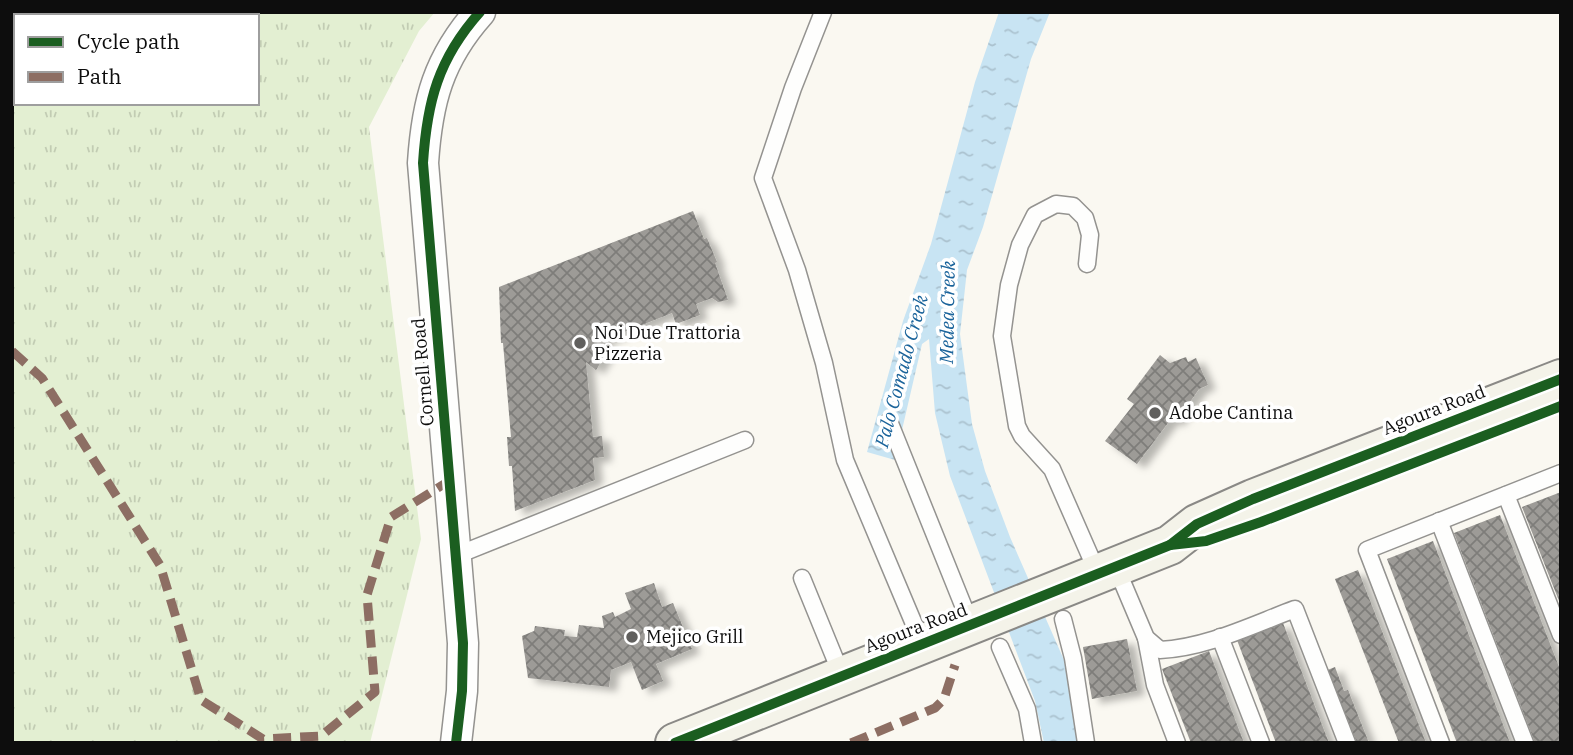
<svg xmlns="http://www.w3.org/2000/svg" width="1573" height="755" viewBox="0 0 1573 755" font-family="'IBM Plex Serif',serif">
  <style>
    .grass { fill: url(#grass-tufts); fill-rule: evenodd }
    .water { fill: url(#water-ripples) }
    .building { fill: url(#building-cross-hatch); filter: url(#shadow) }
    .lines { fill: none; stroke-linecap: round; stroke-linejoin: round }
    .lane-casing { stroke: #949390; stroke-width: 19 }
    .street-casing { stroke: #949390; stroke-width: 33 }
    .secondary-casing { stroke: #8a8986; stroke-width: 42 }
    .lane { stroke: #fefefd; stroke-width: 16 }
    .street { stroke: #fefefd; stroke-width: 30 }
    .secondary { stroke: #f4f3e9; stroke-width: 38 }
    .quiet { stroke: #8d6e63; stroke-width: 9; stroke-dasharray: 18 9; stroke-linecap: butt }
    .cycleway-casing { stroke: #fff; stroke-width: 15 }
    .cycleway { stroke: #1b5e20; stroke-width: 10 }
    .poi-dot { fill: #605f5d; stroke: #fff; stroke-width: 2.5 }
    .labels { text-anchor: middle; stroke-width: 7; stroke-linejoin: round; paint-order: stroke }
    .poi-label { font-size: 18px; fill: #0d0d0d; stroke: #fff; text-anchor: start }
    .street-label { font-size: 18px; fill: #0d0d0d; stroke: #fff }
    .water-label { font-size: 19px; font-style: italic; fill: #1a639a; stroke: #fff }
  </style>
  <defs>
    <pattern id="grass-tufts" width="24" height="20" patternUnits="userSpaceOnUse" patternTransform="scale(1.75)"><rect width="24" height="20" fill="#e3efd2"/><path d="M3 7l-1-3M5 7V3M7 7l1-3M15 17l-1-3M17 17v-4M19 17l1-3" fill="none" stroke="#c2ccb3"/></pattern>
    <pattern id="water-ripples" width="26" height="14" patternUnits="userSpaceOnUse" patternTransform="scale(1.75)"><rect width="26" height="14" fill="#c8e4f3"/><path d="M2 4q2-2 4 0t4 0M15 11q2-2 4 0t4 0" fill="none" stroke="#abc2cf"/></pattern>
    <pattern id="building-cross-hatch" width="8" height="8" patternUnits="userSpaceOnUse" patternTransform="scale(1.75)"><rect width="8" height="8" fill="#9d9b97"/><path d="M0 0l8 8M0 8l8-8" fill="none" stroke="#7e7d7a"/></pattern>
    <filter id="shadow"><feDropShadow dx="8" dy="4.5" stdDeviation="3.5" flood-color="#0004"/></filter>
  </defs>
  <rect width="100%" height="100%" fill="#faf8f1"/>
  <path class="grass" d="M12,12H435L419,31L369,127L421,539L370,743H12ZM16,16H257V103H16Z"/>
  <polygon class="water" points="999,12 1050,12 1031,59 983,227 967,270 960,334 972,424 985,471 1010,537 1064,660 1080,743 1044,743 1035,701 950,476 935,413 929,339 922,344 895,460 867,452 903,321 931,244 975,82"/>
  <g class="building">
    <polygon points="693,211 704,239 707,238 717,262 715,263 728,300 718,302 712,298 696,304 700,315 676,324 672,313 599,342 610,347 596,370 586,362 593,437 602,436 604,457 593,458 595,480 515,511 512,466 509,466 507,437 511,437 503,343 501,343 499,287"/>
    <polygon points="1160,355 1170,363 1186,357 1188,362 1196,358 1208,385 1199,389 1176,422 1171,419 1137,464 1105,441 1134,404 1127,399"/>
    <polygon points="1561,492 1561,606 1522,507"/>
    <polygon points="1500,515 1561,672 1561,743 1535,743 1454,533"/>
    <polygon points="1433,541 1510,743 1457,743 1387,559"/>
    <polygon points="1358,570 1426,743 1399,743 1335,579"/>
    <polygon points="654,583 662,607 673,603 692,649 656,664 663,681 642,690 631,662 611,670 609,687 528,678 522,636 534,631 535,626 565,630 564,636 577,637 579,625 604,628 602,616 613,612 615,617 631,609 625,593"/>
    <polygon points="1283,623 1329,743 1276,743 1237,640"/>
    <polygon points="1127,639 1137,691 1092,699 1083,647"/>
    <polygon points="1209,651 1244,743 1191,743 1162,669"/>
    <polygon points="1335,667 1344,691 1348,690 1369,743 1357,743 1337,694 1335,695 1325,671"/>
  </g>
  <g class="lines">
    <defs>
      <g id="lane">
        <polyline points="823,12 793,88 763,178 797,270 824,363 845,460 922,643"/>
        <polyline points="1087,264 1090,235 1085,218 1073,206 1056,204 1035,215 1020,245 1009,285 1002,336 1017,426 1022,436 1052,469 1098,574"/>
        <polyline points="889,421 971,625"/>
        <polyline points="1506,495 1561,635"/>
        <polyline points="1439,521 1525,743"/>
        <polyline points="455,556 745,440"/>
        <path d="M1116,567L1146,638L1160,650C1206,648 1252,625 1295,609L1347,743"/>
        <polyline points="802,578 842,676"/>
        <polyline points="1063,619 1073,658 1086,743"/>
        <polyline points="1220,637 1261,743"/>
        <polyline points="1146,638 1155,685 1177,743"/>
        <polyline points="1000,647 1027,709 1033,743"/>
        <polyline points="1441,743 1367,550 1561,473"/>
      </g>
      <path id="street" d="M456,743L462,691L463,643L423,163C427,102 438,59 480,12"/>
      <polyline id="secondary" points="675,743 1170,545 1197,524 1253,499 1561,379"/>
    </defs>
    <use href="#lane" class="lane-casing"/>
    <use href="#street" class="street-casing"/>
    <use href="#secondary" class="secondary-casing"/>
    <use href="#lane" class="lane"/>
    <use href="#street" class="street"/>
    <use href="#secondary" class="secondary"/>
    <g class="quiet">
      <polyline points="12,351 42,378 160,565 201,700 263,739 321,736 375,692 367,595 391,517 449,481"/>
      <polyline points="851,743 935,708 944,699 955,665"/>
    </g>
    <defs>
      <g id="cycleway">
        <polyline points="1170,545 1206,541 1261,522 1561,406"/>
        <path d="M456,743L462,691L463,643L423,163C427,102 438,59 480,12"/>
        <polyline points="675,743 1170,545 1197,524 1253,499 1561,379"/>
      </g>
    </defs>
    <use href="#cycleway" class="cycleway-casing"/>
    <use href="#cycleway" class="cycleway"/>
  </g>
  <g class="poi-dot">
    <circle cx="580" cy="343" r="7"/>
    <circle cx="1155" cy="413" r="7"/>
    <circle cx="632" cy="637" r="7"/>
  </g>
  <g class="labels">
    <g class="poi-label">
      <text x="594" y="339">Noi Due Trattoria<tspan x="594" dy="21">Pizzeria</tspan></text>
      <text x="1169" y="419">Adobe Cantina</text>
      <text x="646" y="643">Mejico Grill</text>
    </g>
    <g class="street-label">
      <text transform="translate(423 372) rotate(-95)" y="6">Cornell Road</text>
      <text transform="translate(1434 410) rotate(-21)" y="6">Agoura Road</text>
      <text transform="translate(916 628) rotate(-21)" y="6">Agoura Road</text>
    </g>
    <g class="water-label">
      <text transform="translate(947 312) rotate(-89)" y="7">Medea Creek</text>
      <text transform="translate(901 371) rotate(-75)" y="7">Palo Comado Creek</text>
    </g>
  </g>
  <rect width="1573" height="755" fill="none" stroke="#0d0d0d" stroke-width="28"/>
  <rect x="14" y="14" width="245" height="91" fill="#ffffff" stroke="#9e9e9e" stroke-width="2"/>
  <rect x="28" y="37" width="35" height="10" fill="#1b5e20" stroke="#9e9e9e" stroke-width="2"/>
  <text x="77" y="49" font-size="21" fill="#0d0d0d">Cycle path</text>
  <rect x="28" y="72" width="35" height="10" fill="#8d6e63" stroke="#9e9e9e" stroke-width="2"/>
  <text x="77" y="84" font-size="21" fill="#0d0d0d">Path</text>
</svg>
